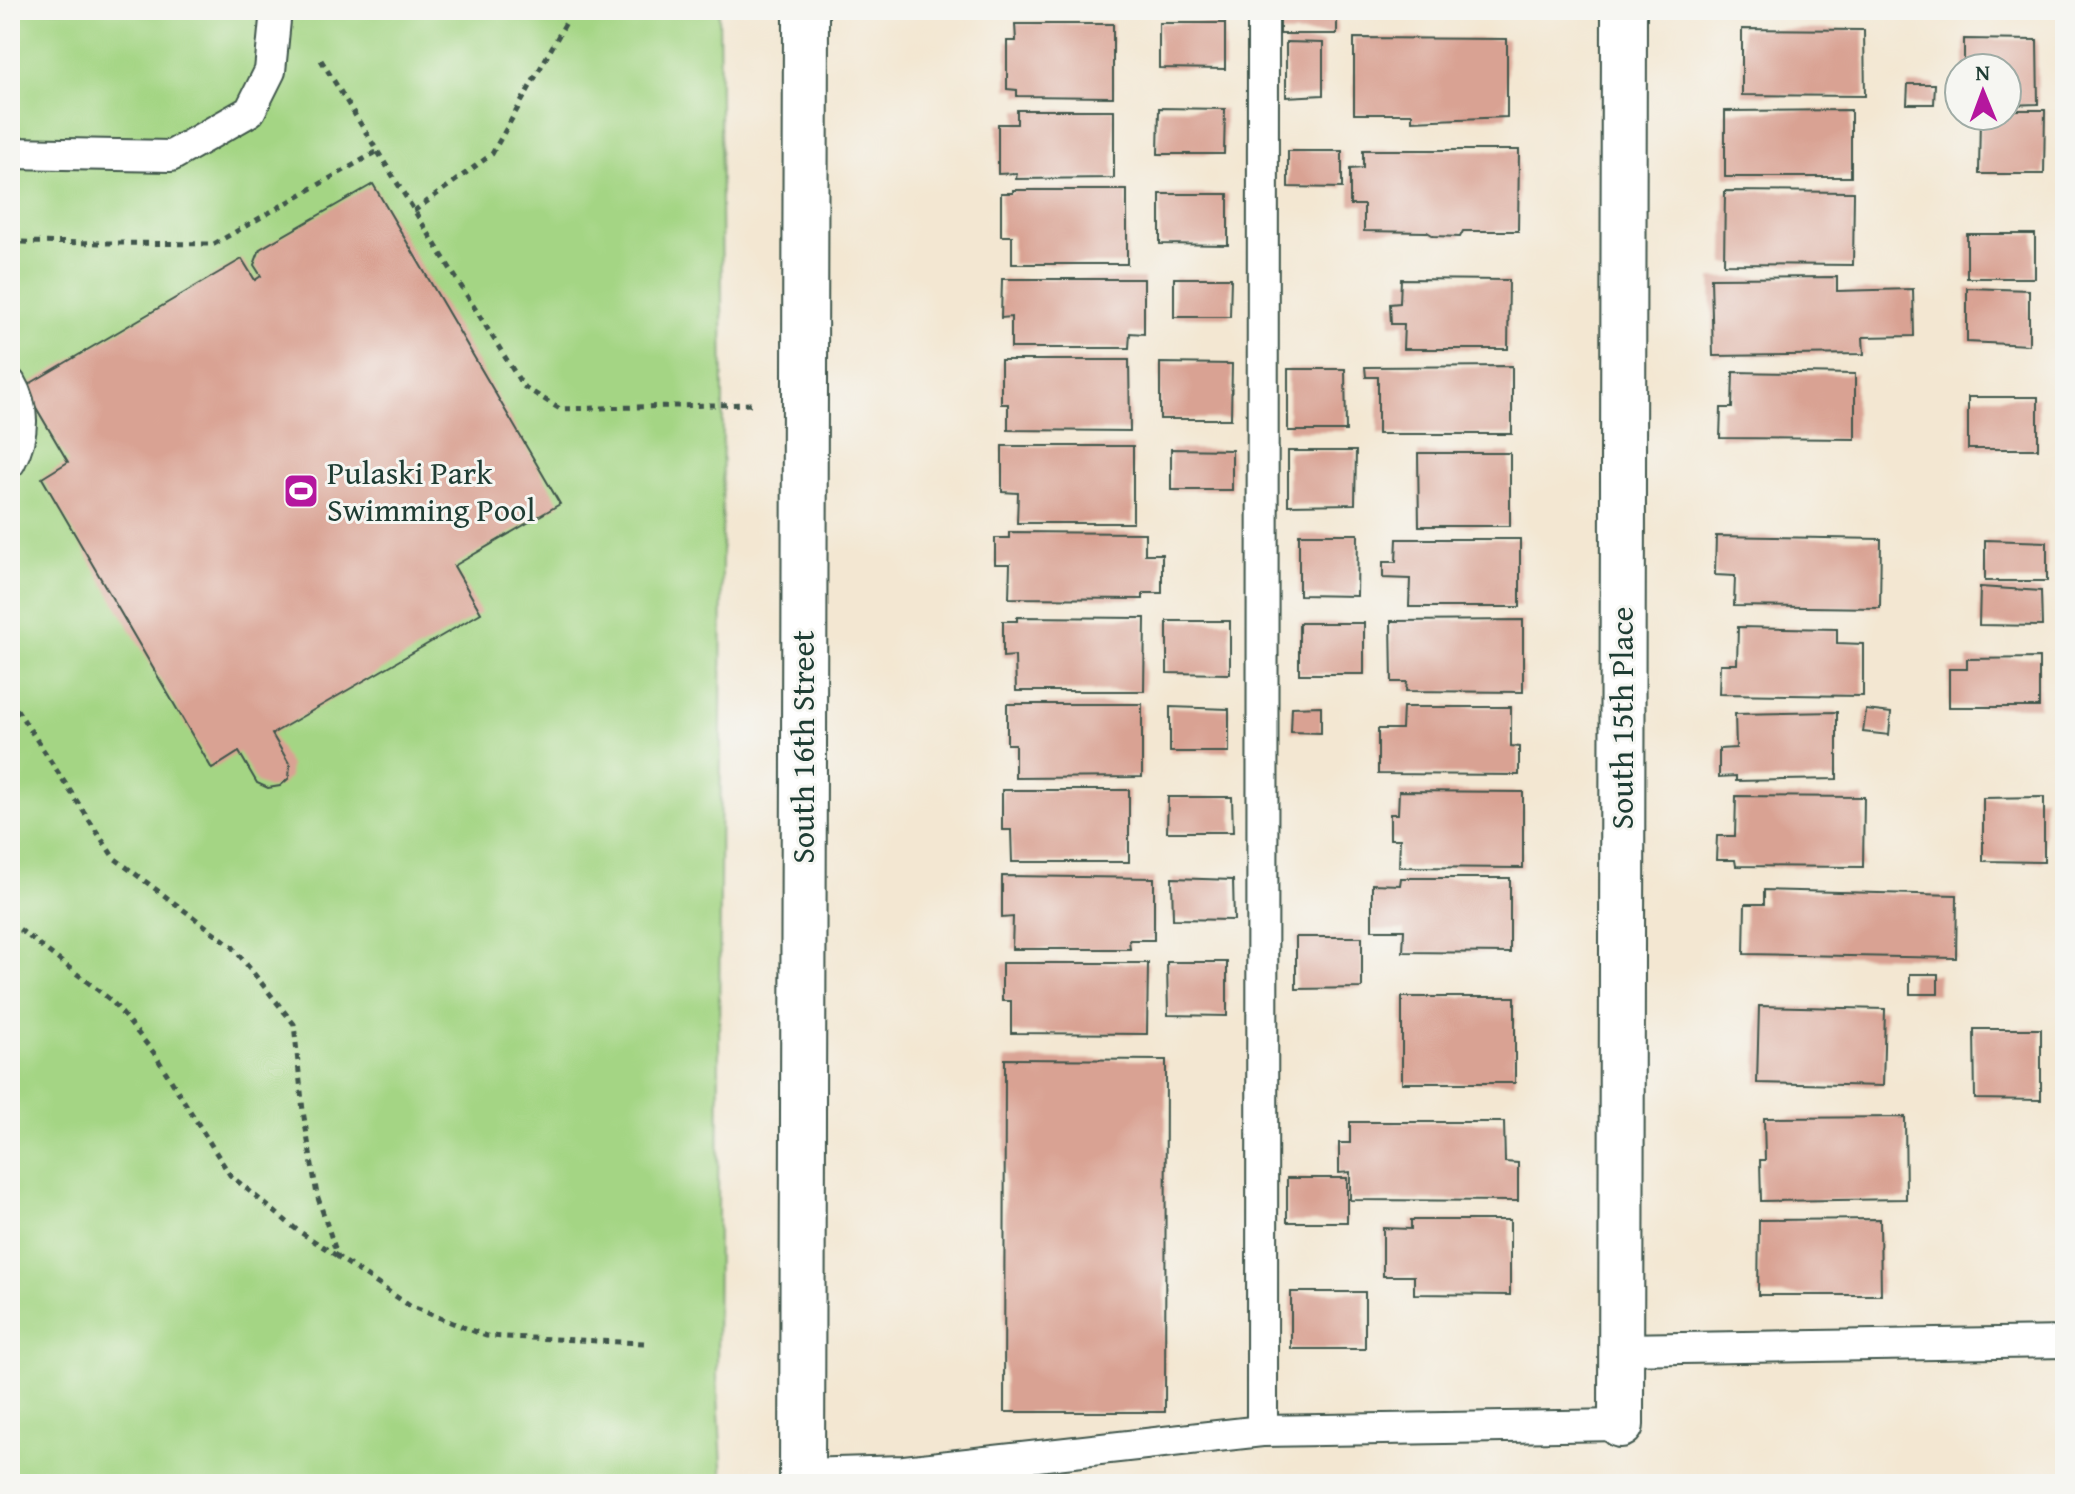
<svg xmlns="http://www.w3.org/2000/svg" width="2075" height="1494" viewBox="0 0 2075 1494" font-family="'Gentium Book Plus',serif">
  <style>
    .green { fill: #a4d584; stroke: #62895c; stroke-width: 2 }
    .building { fill: #d9a293 }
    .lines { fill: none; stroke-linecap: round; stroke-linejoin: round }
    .service-casing { stroke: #3f564c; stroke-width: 34 }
    .minor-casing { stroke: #3f564c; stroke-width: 48 }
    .tertiary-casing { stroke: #3f564c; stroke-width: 48 }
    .path { stroke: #3f564c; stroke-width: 5; stroke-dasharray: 6 6; stroke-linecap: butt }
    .service { stroke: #fff; stroke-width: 30 }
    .minor { stroke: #fff; stroke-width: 44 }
    .tertiary { stroke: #fff; stroke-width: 44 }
    .labels { text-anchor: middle; stroke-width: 6; stroke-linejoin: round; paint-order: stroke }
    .poi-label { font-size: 32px; fill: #1f3d34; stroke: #f6f6f2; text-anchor: start }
    .street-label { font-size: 32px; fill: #1f3d34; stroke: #f6f6f2 }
  </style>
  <rect width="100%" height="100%" fill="#f6f6f2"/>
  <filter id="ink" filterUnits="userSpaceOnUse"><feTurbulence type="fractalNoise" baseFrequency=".0125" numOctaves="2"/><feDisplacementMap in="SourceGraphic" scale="16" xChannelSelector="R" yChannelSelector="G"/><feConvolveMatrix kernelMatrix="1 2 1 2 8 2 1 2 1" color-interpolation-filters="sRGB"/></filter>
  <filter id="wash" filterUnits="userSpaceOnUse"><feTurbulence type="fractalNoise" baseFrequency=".006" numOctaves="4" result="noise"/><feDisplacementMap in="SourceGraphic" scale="32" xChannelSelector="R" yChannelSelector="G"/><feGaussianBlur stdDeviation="1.8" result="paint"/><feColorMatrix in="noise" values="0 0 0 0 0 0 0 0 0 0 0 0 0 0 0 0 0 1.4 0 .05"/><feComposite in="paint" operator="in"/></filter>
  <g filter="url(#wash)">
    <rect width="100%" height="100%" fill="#f3e7d2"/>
    <polygon class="green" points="10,10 719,10 723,397 717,1376 723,1484 10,1484"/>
    <g id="blocks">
      <g class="building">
        <rect x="1280" y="10" width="57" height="24"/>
        <polygon points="1159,23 1225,23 1225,69 1159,68"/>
        <polygon points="1015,24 1113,24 1113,97 1017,96 1017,90 1007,89 1007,41 1016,41"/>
        <polygon points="1742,29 1864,30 1865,96 1742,95"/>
        <polygon points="1354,38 1507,39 1507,117 1412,121 1412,114 1354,114"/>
        <polygon points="1964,39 2037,40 2038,104 2007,105 2007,68 1964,68"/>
        <polygon points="1286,42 1323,43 1323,95 1286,97"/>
        <polygon points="1908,84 1935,84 1934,104 1907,104"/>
        <polygon points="1159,108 1225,109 1224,154 1158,154"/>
        <polygon points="1017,110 1114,110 1114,178 1016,179 1017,173 998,174 998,124 1017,124"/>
        <polygon points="1851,110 1851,177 1725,177 1725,111"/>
        <polygon points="2007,110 2045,110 2044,174 1979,174 1980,116 2007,116"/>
        <polygon points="1363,150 1519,150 1518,231 1463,231 1460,237 1434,236 1427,232 1364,231 1364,205 1350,205 1350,169 1363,168"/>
        <polygon points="1288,151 1342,151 1342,188 1288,187"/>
        <polygon points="373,184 560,504 454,566 481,613 272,734 290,765 289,778 280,786 268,788 257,783 239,752 212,769 42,478 68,462 24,387 242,259 255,280 261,276 254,265 260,249"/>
        <polygon points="1013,190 1127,190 1127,264 1012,264 1012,236 1001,236 1001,193 1013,193"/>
        <polygon points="1725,191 1854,192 1853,265 1724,264"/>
        <polygon points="1160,194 1228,194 1228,245 1160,244"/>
        <rect x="1967" y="234" width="68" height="44"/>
        <polygon points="1837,277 1837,291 1913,289 1914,336 1863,337 1864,354 1713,356 1711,278"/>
        <polygon points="1174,278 1231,278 1230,317 1174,317"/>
        <polygon points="1002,279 1144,279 1144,334 1130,333 1129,348 1011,348 1011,317 1001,318"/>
        <polygon points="1401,279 1509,280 1508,349 1403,349 1404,324 1391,324 1390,304 1400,303"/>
        <polygon points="1967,288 2029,290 2029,345 1967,342"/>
        <polygon points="1001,360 1129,360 1130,431 1008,430 1008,404 1001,404"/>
        <polygon points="1160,363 1232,364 1231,419 1160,419"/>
        <polygon points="1512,366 1512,434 1378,434 1378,377 1366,377 1365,367"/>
        <polygon points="1288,369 1345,369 1346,431 1288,431"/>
        <polygon points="1733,372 1855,374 1855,439 1720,438 1721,408 1732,408"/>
        <rect x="1968" y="397" width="70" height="52"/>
        <polygon points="1002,446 1133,446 1133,523 1017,523 1018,493 1002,492"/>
        <polygon points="1171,449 1232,450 1232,490 1171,490"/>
        <polygon points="1288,451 1356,451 1355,504 1288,505"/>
        <polygon points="1418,453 1510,453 1510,526 1419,526"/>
        <polygon points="1009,532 1145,533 1145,554 1162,554 1162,593 1143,593 1143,599 1009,598 1010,564 995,564 995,538 1009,538"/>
        <polygon points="1299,534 1358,534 1357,596 1299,595"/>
        <polygon points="1716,536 1881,539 1880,608 1734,606 1735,576 1715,575"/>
        <polygon points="1397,539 1520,539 1520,607 1409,607 1410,579 1383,578 1383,562 1396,562"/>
        <polygon points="1985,540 2047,542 2047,581 1985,581"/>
        <polygon points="1980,587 2041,591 2042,626 1979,625"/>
        <polygon points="1017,617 1145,618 1144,691 1016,691 1015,656 1003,657 1003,621 1017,621"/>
        <polygon points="1523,620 1523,692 1406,691 1407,682 1392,682 1391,621"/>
        <polygon points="1167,621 1230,621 1230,674 1167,673"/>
        <rect x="1299" y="623" width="65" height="51"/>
        <polygon points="1738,627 1837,629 1837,643 1863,644 1863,696 1719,694 1720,664 1737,664"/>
        <polygon points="2039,658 2039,707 1949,707 1949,669 1967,669 1967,659"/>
        <polygon points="1007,704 1142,704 1142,777 1015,778 1015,744 1007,744"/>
        <polygon points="1321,706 1321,733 1291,732 1292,707"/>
        <polygon points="1170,707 1229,709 1229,752 1170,752"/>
        <polygon points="1403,707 1511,707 1511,746 1519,747 1519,775 1378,774 1378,729 1402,729"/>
        <polygon points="1866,710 1891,713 1889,735 1863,732"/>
        <polygon points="1837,712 1837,779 1736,781 1736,776 1719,777 1719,749 1736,748 1735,714"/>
        <polygon points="1002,790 1129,790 1129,862 1012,862 1011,830 1002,830"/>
        <polygon points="1399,791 1523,792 1523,868 1399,867 1400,839 1390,839 1390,814 1398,814"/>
        <polygon points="1736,796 1864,797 1863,867 1736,866 1735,860 1716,860 1717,836 1735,836"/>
        <polygon points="1168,797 1232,797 1233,832 1167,832"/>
        <polygon points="2044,797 2044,862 1983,861 1983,798"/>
        <polygon points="1002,876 1154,878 1154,940 1129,940 1130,949 1012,949 1013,917 1002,918"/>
        <polygon points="1172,878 1233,880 1234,920 1173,919"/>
        <polygon points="1401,878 1510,878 1510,953 1403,952 1404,930 1372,930 1372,884 1400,885"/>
        <polygon points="1764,890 1957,895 1956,958 1744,954 1745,904 1764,904"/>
        <polygon points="1296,937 1362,937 1362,988 1296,989"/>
        <polygon points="1167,962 1227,962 1227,1016 1168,1015"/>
        <polygon points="1002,963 1148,963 1147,1034 1011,1033 1011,1001 1002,1001"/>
        <rect x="1910" y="974" width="28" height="20"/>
        <rect x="1402" y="997" width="113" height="86"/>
        <polygon points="1759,1006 1885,1009 1883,1086 1757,1083"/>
        <polygon points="1974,1029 2041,1029 2041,1100 1975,1099"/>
        <polygon points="1005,1059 1166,1060 1165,1412 1004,1412"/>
        <polygon points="1905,1117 1906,1199 1761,1201 1760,1160 1765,1160 1764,1118"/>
        <polygon points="1350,1122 1504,1122 1505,1162 1518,1163 1518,1201 1350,1200 1350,1172 1339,1173 1339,1143 1350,1143"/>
        <rect x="1287" y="1178" width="60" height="44"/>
        <polygon points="1880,1219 1881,1295 1758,1295 1759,1220"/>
        <polygon points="1411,1220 1510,1220 1510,1295 1414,1294 1414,1276 1383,1276 1383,1228 1411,1229"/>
        <rect x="1291" y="1292" width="74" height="57"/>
      </g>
    </g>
  </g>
  <g filter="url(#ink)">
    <use href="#blocks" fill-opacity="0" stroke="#3f564c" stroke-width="2"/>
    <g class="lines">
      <defs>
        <g id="service">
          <polyline points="10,153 171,156 250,111 270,71 276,10"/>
          <path d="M10,383C26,410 24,435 10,462"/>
          <polyline points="1621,1349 2065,1342"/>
          <polyline points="1262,1431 1263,10"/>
          <polyline points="802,1474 904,1471 1262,1431 1621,1425"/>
        </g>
        <polyline id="minor" points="1621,1425 1624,10"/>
        <polyline id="tertiary" points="802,1484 806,10"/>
      </defs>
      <use href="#service" class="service-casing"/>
      <use href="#minor" class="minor-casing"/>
      <use href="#tertiary" class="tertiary-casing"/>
      <g class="path">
        <polyline points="321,60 523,386 560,409 751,404"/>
        <polyline points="414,211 492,154 573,10"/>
        <polyline points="10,242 214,244 378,151"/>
        <polyline points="10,699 114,858 232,946 294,1024 303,1111 317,1195 338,1257 410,1306 486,1336 644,1343"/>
        <polyline points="10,922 112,1001 154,1053 230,1175 297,1230 337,1256"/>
      </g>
      <use href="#service" class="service"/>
      <use href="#minor" class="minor"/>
      <use href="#tertiary" class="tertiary"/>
    </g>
  </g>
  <defs>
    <symbol id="stadium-square" viewBox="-11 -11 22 22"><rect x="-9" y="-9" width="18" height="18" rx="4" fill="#b5179e" stroke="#f6f6f2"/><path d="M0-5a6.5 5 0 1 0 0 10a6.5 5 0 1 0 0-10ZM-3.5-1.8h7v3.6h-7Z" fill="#fff"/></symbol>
  </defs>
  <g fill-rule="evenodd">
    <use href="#stadium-square" x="281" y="471" width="40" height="40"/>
  </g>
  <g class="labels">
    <g class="poi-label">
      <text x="327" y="484">Pulaski Park<tspan x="327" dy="37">Swimming Pool</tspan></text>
    </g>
    <g class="street-label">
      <text transform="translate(1622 718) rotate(-90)" y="11">South 15th Place</text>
      <text transform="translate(803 747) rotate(-90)" y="11">South 16th Street</text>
    </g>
  </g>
  <rect width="2075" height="1494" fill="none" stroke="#f6f6f2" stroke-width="40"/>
  <g transform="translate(1983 92) rotate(359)"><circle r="38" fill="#f6f6f2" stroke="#a0aca6" stroke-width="2"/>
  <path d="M0-6L14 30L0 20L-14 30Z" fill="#b5179e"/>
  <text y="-12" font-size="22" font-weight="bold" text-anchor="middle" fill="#1f3d34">N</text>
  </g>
</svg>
